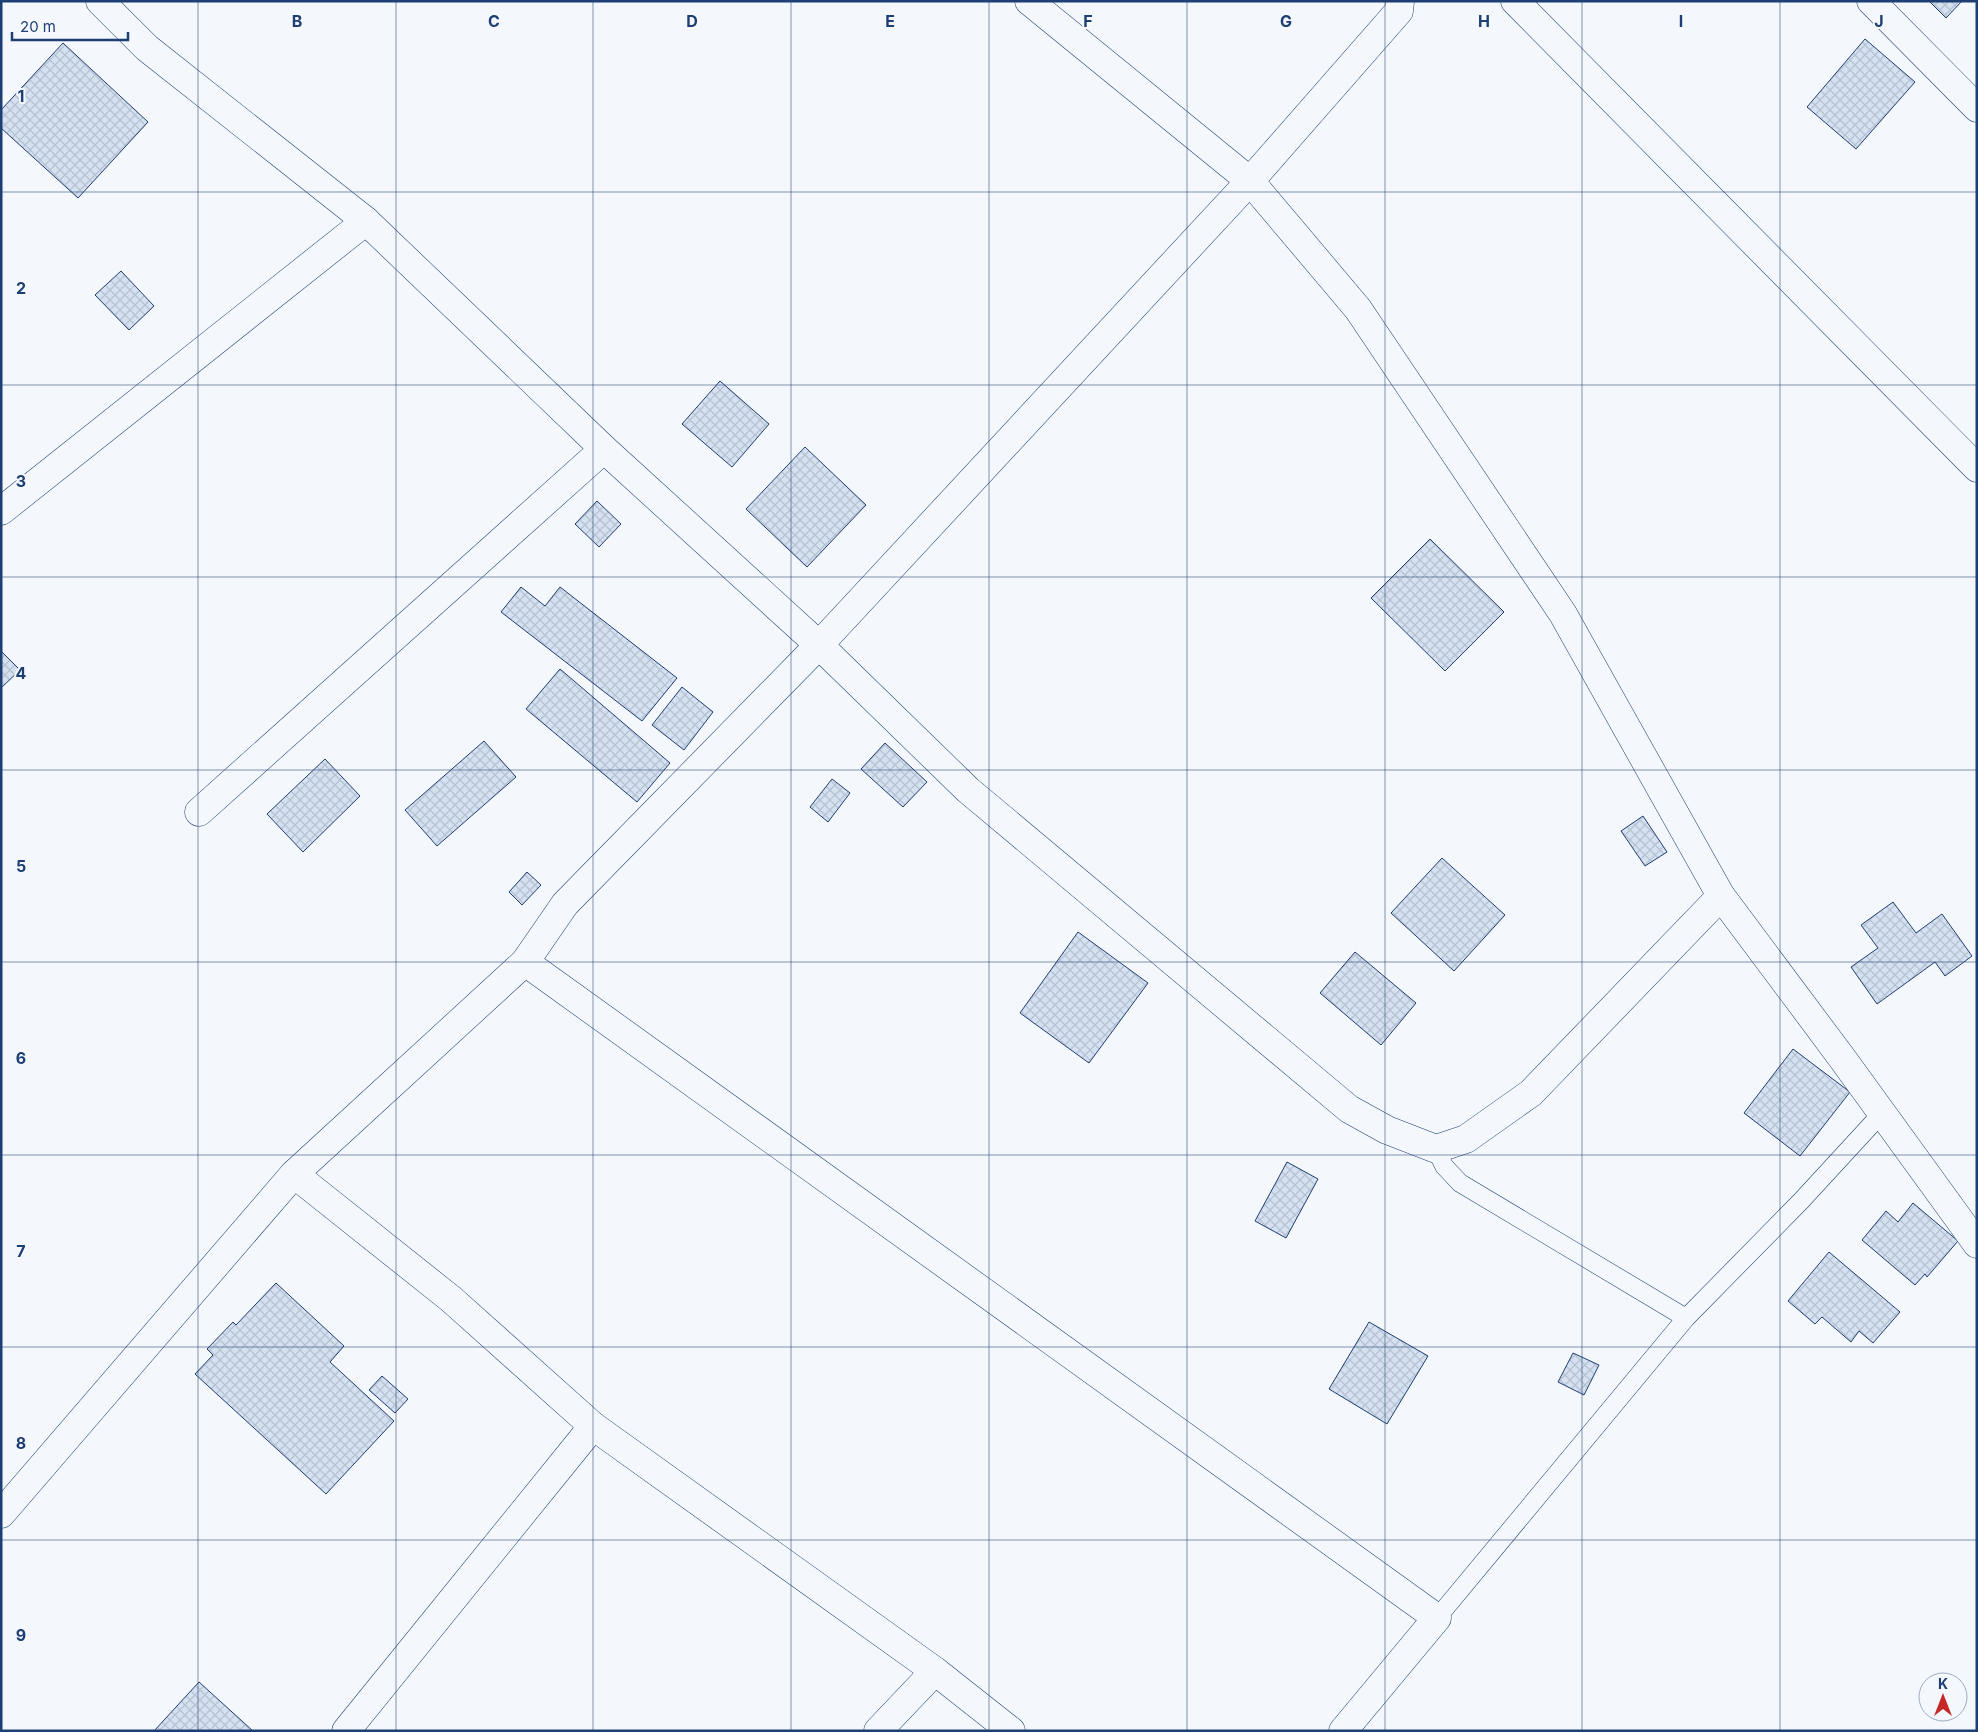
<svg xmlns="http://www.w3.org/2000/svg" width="1978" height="1732" viewBox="0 0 1978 1732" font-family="Inter,sans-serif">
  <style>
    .building { fill: url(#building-cross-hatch); stroke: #1d3f73 }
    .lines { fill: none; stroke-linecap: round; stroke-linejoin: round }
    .service-casing { stroke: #1d3f73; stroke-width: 19 }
    .minor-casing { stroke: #1d3f73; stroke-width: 29 }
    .service { stroke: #f4f7fb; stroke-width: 18 }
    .minor { stroke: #f4f7fb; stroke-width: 28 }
    .grid { fill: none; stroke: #1d3f73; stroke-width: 1; stroke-opacity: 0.55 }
    .grid-label { font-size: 16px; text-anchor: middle; font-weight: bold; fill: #1d3f73; stroke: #f4f7fb; stroke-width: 4; stroke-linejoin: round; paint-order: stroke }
  </style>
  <defs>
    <pattern id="building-cross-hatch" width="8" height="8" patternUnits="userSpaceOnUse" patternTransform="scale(1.25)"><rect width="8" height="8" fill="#d5e0f0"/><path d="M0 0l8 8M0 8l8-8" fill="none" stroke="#b6c1d1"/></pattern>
  </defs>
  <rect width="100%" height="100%" fill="#f4f7fb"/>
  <g class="building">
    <polygon points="1929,1 1962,1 1946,18"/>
    <polygon points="1865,39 1915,82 1856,149 1807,107"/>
    <polygon points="63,43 148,122 78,198 1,128 1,110"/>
    <polygon points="121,271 154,306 129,330 95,295"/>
    <polygon points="720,381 769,424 732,467 682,424"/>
    <polygon points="805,447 866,505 807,567 746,509"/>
    <polygon points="597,501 621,524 599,547 575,524"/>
    <polygon points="1430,539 1504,612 1445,671 1371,598"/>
    <polygon points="521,587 545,606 560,587 677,678 642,721 501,612"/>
    <polygon points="1,651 20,670 1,688"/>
    <polygon points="560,669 670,763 637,802 526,709"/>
    <polygon points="682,687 713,712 684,750 652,725"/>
    <polygon points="484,741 516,777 437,846 405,810"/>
    <polygon points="885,743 927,782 903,807 861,769"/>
    <polygon points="325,759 360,796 303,852 267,814"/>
    <polygon points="832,779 850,793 828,822 810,807"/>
    <polygon points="1643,816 1667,852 1645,866 1621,831"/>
    <polygon points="1442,858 1505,915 1454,971 1391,913"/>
    <polygon points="527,872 541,885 522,905 509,892"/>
    <polygon points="1893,902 1916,933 1942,914 1972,956 1945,976 1935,962 1877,1004 1851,967 1878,948 1861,925"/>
    <polygon points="1078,932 1148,983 1089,1063 1020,1013"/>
    <polygon points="1355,952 1416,1003 1381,1045 1320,993"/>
    <polygon points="1793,1049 1850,1092 1800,1156 1744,1113"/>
    <polygon points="1287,1162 1318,1179 1286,1238 1255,1221"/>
    <polygon points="1913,1203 1958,1241 1927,1277 1925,1274 1915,1285 1862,1240 1886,1211 1898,1222"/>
    <polygon points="1829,1252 1900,1312 1873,1343 1859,1331 1851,1342 1822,1317 1815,1324 1788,1301"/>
    <polygon points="276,1283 344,1346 330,1362 394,1421 326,1494 195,1374 213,1355 207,1349 233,1322 236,1325"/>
    <polygon points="1369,1322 1428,1356 1387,1424 1329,1389"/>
    <polygon points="1573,1353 1599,1365 1584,1395 1558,1382"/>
    <polygon points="382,1376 408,1399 395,1413 369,1390"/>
    <polygon points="199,1682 253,1731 154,1731"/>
  </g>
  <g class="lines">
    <defs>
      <g id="service">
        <polyline points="1436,1149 1444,1166 1460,1183 1686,1318"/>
        <polyline points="1437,1618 1686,1318 1801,1201 1882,1113"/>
      </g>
      <g id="minor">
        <polyline points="100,1 147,48 366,221 604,449 819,645 968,790 1349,1109 1387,1130 1436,1149 1466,1139 1531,1093 1721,896 1563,614 1358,309 1250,181 1029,1"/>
        <polyline points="1515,1 1977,468"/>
        <polyline points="1871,1 1977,108"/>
        <polyline points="1,511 366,221"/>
        <polyline points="199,812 604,449"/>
        <polyline points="1721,896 1842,1058 1977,1244"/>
        <polyline points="525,962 1437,1618 1343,1731"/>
        <polyline points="294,1174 451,1299 593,1426 935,1671 1011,1731"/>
        <polyline points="1,1514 294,1174 525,962 565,904 819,645 1250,181 1399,11 1400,1"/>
        <polyline points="346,1731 593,1426"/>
        <polyline points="878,1731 935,1671"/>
      </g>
    </defs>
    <use href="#service" class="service-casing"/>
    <use href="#minor" class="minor-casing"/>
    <use href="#service" class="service"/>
    <use href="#minor" class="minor"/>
  </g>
  <path class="grid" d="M198,1V1731M396,1V1731M593,1V1731M791,1V1731M989,1V1731M1187,1V1731M1385,1V1731M1582,1V1731M1780,1V1731M1,192H1977M1,385H1977M1,577H1977M1,770H1977M1,962H1977M1,1155H1977M1,1347H1977M1,1540H1977"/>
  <g class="grid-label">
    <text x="297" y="27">B</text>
    <text x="494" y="27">C</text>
    <text x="692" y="27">D</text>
    <text x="890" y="27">E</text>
    <text x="1088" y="27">F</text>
    <text x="1286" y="27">G</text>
    <text x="1484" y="27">H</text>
    <text x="1681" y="27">I</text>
    <text x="1879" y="27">J</text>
    <text x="21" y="102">1</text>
    <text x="21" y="294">2</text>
    <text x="21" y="487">3</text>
    <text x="21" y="679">4</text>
    <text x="21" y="872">5</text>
    <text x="21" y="1064">6</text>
    <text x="21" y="1257">7</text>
    <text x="21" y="1449">8</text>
    <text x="21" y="1641">9</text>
  </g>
  <rect width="1978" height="1732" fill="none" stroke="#1d3f73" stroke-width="5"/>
  <g transform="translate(1943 1697)"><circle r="24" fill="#f4f7fb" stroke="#9eadc5"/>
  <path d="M0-4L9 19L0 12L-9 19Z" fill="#c62828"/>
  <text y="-8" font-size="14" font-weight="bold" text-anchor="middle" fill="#1d3f73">K</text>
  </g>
  <path d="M12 32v8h116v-8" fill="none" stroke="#1d3f73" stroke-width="2.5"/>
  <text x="20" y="32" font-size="15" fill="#1d3f73" stroke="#f4f7fb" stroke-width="4" paint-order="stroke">20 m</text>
</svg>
